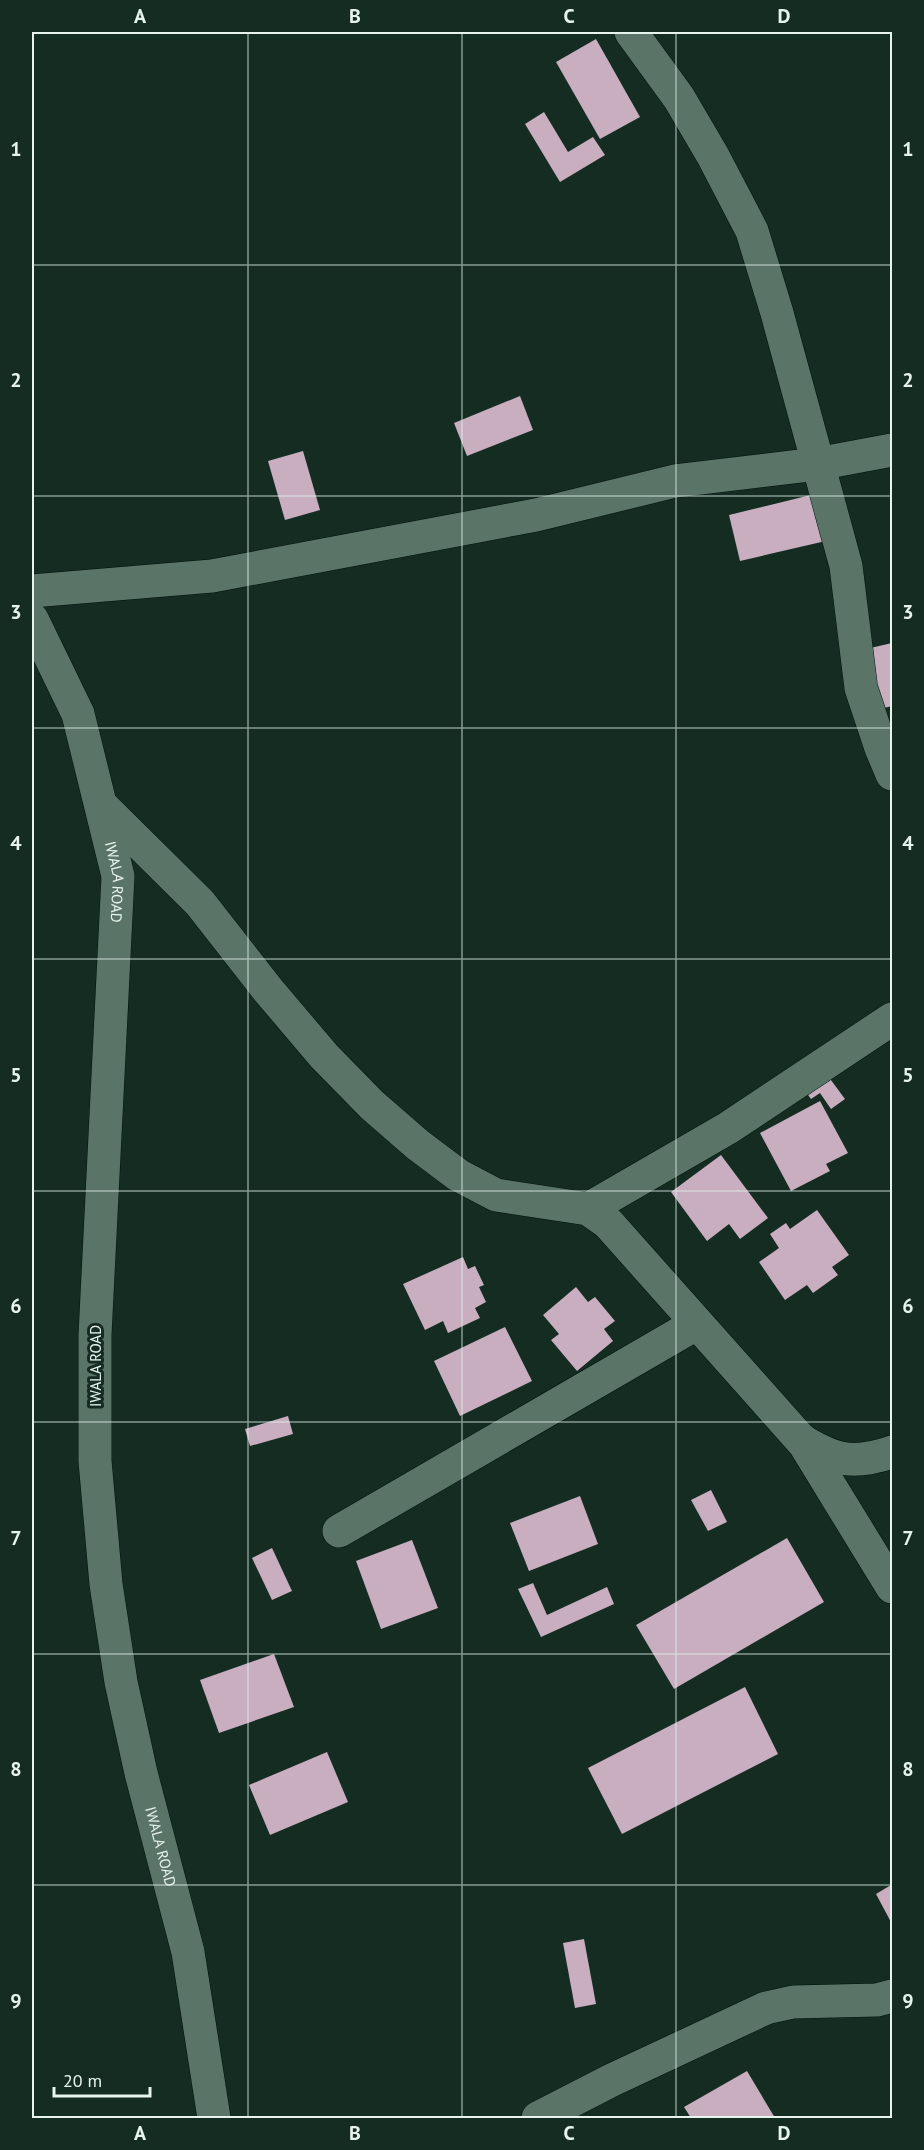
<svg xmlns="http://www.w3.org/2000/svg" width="924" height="2150" viewBox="0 0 924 2150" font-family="'PT Sans',sans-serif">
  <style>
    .building { fill: #c8aebe }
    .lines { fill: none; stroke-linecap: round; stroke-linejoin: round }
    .minor-casing { stroke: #00140b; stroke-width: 34 }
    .minor { stroke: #5a7468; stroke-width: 33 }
    .grid { fill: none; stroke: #e6f4ed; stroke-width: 1.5; stroke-opacity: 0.55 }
    .labels { text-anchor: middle; stroke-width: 6; stroke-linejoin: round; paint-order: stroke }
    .street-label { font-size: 15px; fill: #e6f4ed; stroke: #142c22 }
    .neatline { fill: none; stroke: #e6f4ed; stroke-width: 2 }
    .grid-label { font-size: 20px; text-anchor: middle; font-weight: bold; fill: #e6f4ed }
  </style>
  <rect width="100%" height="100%" fill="#142c22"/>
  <g class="building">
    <polygon points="596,39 640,117 600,139 556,62"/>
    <polygon points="544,112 568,152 593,137 605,155 560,182 525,124"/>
    <polygon points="520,396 533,430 467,456 454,423"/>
    <polygon points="303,451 320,510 285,520 268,461"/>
    <polygon points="819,493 830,540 740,561 729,515"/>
    <polygon points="892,643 892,706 880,709 866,649"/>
    <polygon points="825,1072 845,1099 831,1109 820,1093 811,1099 803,1088"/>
    <polygon points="820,1101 848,1153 826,1164 830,1171 791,1191 760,1133"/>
    <polygon points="721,1155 768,1218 740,1239 729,1224 707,1241 671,1192"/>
    <polygon points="817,1210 849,1255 832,1267 838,1275 813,1293 807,1285 785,1300 759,1262 779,1248 770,1234 786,1223 790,1229"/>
    <polygon points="463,1257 468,1269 475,1266 484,1285 479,1287 486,1302 475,1308 480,1318 448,1333 443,1321 425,1330 403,1284"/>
    <polygon points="576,1287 588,1302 595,1297 615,1321 604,1329 613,1341 577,1371 551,1340 559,1334 543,1315"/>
    <polygon points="505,1327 532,1381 460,1416 434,1361"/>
    <polygon points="288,1416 293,1434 250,1446 245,1429"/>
    <polygon points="711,1490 727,1522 708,1531 691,1500"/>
    <polygon points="580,1496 598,1544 529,1571 510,1523"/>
    <polygon points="787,1538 824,1602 674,1689 636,1625"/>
    <polygon points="412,1540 438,1608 381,1629 356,1561"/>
    <polygon points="272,1548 292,1591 272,1600 252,1558"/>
    <polygon points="533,1583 547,1615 607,1587 614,1604 541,1637 518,1589"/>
    <polygon points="274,1654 294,1707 219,1733 200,1680"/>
    <polygon points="745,1687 778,1754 622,1834 588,1768"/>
    <polygon points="327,1752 348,1802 270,1835 249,1785"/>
    <polygon points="891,1885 892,1887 892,1924 876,1894"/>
    <polygon points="584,1939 596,2004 575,2008 563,1943"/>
    <polygon points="747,2071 775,2118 691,2118 684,2107"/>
  </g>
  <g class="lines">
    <defs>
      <g id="minor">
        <polyline points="631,32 679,98 713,156 752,231 777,313 846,566 861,688 881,748 892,774"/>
        <polyline points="32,591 212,576 536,515 675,481 817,464 892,450"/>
        <path id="s1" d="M32,619L78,714L118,876L95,1335V1461L106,1584L121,1682L141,1773L188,1952L214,2118"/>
        <path d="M102,806L200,903L268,990L324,1056L372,1105L418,1145L458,1175L496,1195L588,1209L608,1223L801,1440C835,1461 854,1465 892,1452"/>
        <polyline points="588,1209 728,1128 892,1019"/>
        <polyline points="802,1440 892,1587"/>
        <polyline points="339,1531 696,1324"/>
        <polyline points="538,2118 612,2080 766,2008 793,2002 877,2000 892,1996"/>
      </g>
    </defs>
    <use href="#minor" class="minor-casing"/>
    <use href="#minor" class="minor"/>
  </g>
  <path class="grid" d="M248,32V2118M462,32V2118M676,32V2118M32,265H892M32,496H892M32,728H892M32,959H892M32,1191H892M32,1422H892M32,1654H892M32,1885H892"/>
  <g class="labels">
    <g class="street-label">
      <text dy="5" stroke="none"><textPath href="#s1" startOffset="278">IWALA ROAD</textPath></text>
      <text transform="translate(96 1366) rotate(-90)" y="5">IWALA ROAD</text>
      <text dy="5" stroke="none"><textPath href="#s1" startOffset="1250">IWALA ROAD</textPath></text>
    </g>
  </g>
  <rect width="924" height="2150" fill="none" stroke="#142c22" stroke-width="66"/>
  <path d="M54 2087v9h96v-9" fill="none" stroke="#e6f4ed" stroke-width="3"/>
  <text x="63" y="2087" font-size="18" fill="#e6f4ed" stroke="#142c22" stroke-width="4.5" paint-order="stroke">20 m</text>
  <rect x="33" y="33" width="858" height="2084" class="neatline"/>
  <g class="grid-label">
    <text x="140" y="23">A</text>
    <text x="355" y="23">B</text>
    <text x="569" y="23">C</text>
    <text x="784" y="23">D</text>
    <text x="16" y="156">1</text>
    <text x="908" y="156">1</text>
    <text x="16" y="387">2</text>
    <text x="908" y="387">2</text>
    <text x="16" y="619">3</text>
    <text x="908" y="619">3</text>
    <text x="16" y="850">4</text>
    <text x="908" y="850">4</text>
    <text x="16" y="1082">5</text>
    <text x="908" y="1082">5</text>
    <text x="16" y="1313">6</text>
    <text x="908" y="1313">6</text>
    <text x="16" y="1545">7</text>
    <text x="908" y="1545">7</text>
    <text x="16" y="1776">8</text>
    <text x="908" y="1776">8</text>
    <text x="16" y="2008">9</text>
    <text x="908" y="2008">9</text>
    <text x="140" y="2140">A</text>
    <text x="355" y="2140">B</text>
    <text x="569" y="2140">C</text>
    <text x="784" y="2140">D</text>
  </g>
</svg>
